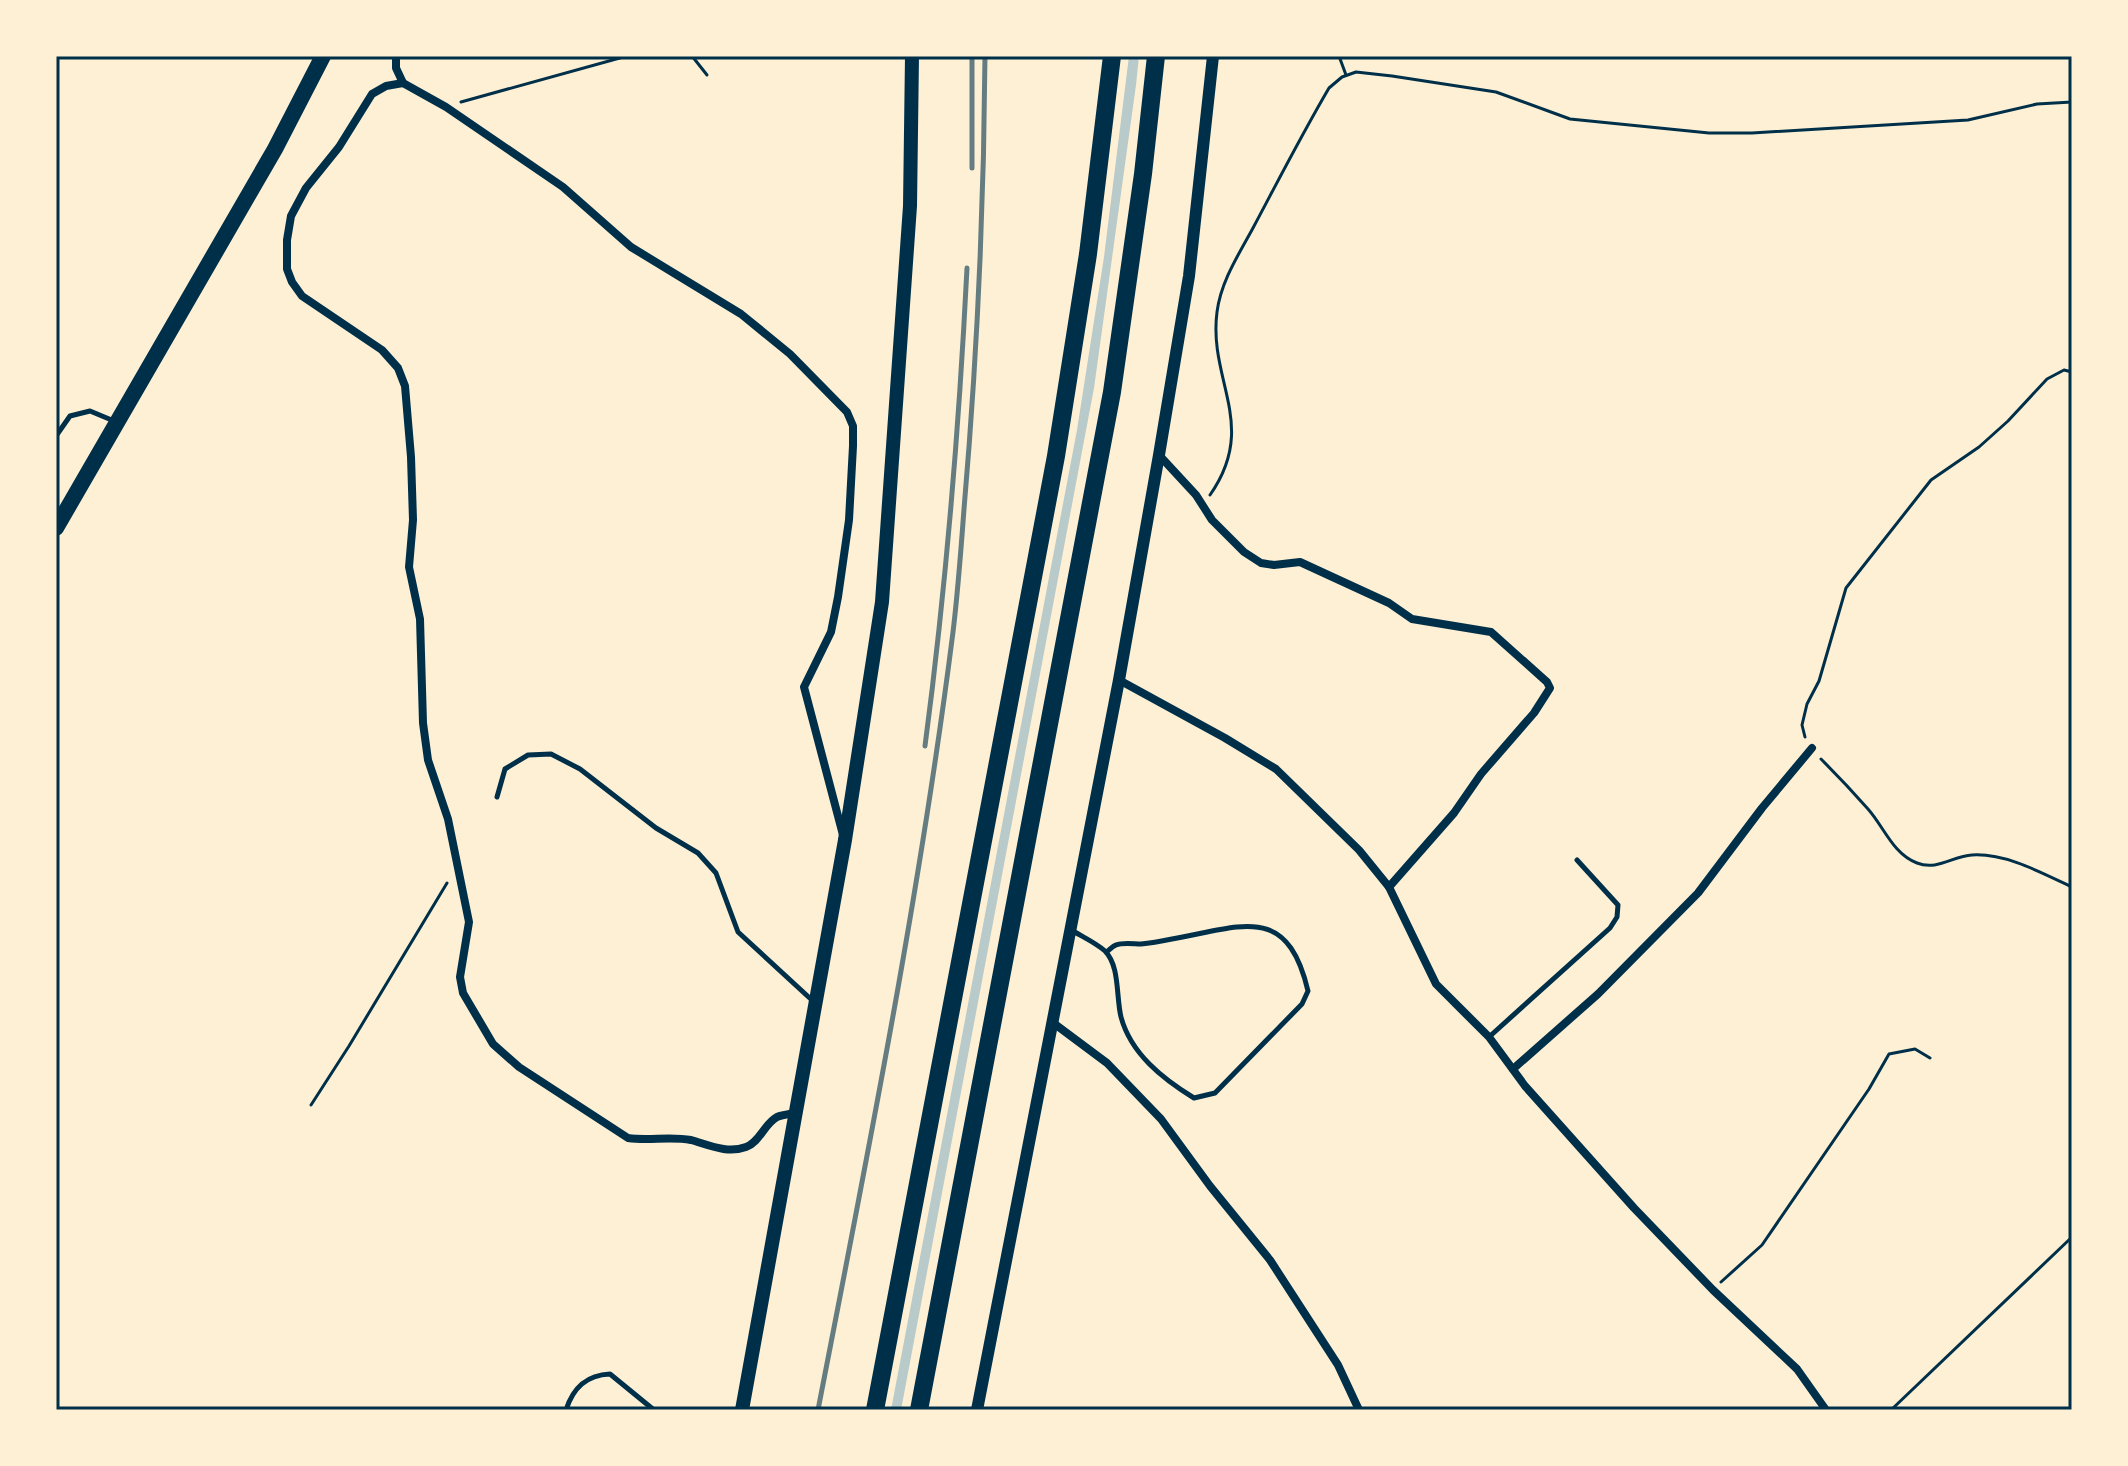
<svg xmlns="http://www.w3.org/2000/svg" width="2128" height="1466" viewBox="0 0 2128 1466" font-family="'Crimson Pro',serif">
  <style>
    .green { fill: #b9caca }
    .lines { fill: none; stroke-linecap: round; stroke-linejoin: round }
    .path { stroke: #003049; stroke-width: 3 }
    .service { stroke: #003049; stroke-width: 5 }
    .minor { stroke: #003049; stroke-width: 8 }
    .tertiary { stroke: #003049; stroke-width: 12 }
    .secondary { stroke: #003049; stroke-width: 14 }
    .primary { stroke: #003049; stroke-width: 16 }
    .motorway { stroke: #003049; stroke-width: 18 }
    .rail { stroke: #657d81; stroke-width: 5 }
    .neatline { fill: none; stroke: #003049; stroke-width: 3 }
  </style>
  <rect width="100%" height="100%" fill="#fdf0d5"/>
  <polygon class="green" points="1129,56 1139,56 1136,85 1094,388 901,1410 891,1410 1077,430 1104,257"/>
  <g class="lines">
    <g class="path">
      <polyline points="692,56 707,75"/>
      <polyline points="1339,56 1346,75"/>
      <polyline points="461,102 627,56"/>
      <path d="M1210,495C1259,425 1208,381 1217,312C1221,281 1239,254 1253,228C1278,181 1302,134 1329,88L1342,77L1356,72L1392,76L1496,92L1570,119L1709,133H1752L1968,120L2037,104L2072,102"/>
      <polyline points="1805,737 1802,725 1807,704 1819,681 1846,588 1931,480 1979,447 2008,421 2047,379 2064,370 2072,372"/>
      <path d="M1821,759C1837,775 1853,792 1868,809C1884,827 1893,854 1917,863C1937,871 1953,856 1972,855C2006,853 2042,873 2072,887"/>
      <polyline points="311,1105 349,1046 447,883"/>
      <polyline points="1721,1282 1762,1245 1869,1089 1889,1054 1915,1049 1930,1058"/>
      <polyline points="1891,1410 2072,1237"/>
    </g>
    <g class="service">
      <polyline points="56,436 70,416 90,411 114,421"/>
      <polyline points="497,797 505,769 528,755 551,754 580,769 656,828 698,853 716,873 738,932 814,1002"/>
      <path d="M1073,931C1083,937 1096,943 1105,951C1120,966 1116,997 1121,1017C1131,1054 1163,1079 1194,1098L1215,1093L1302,1004L1308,991C1287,902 1241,927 1172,939C1162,941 1151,943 1141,944C1134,944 1123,942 1116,945C1112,946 1110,950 1106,952"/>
      <polyline points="1489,1037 1610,928 1617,917 1618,905 1577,860"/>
      <path d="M566,1410C573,1388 586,1375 610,1374L654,1410"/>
    </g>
    <g class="minor">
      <polyline points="396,56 396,68 403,83 446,107 563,187 631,247 741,314 790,354 847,412 853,426 853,446 849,520 838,597 831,632 804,687 843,835"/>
      <path d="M403,83L386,86L372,94L339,147L306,188L291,216L287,240V269L292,282L302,296L382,350L398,368L405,386L411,457L413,520L409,567L420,619L423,723L428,760L448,819L469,922L460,977L463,993L493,1044L519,1067L628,1138C649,1141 670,1136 691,1140C709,1145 727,1154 746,1147C760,1142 764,1124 777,1117C782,1115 790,1114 795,1113"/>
      <polyline points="1159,455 1196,495 1212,520 1244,552 1261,563 1274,565 1300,562 1389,603 1412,619 1491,632 1547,682 1550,688 1534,713 1481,774 1454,813 1389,887"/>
      <polyline points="1119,680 1225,738 1276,769 1359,850 1389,887 1436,984 1489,1037 1525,1086 1634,1208 1713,1290 1797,1369 1826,1410"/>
      <polyline points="1052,1022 1107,1063 1161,1119 1210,1186 1270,1260 1338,1365 1359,1410"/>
      <polyline points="1513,1069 1598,994 1698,893 1762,808 1812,748"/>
    </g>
    <polyline class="tertiary" points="977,1410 1119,680 1159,455 1189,276 1213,56"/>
    <polyline class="secondary" points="742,1410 845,840 882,602 910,206 912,56"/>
    <polyline class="primary" points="56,528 275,149 323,56"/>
    <g class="motorway">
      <polyline points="875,1410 1056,456 1088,254 1112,56"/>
      <polyline points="919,1410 1112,392 1143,174 1156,56"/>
    </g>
    <g class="rail">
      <polyline points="972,168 972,56"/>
      <path d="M925,746C946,587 959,428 967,268"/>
      <path d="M818,1410C868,1152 920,893 953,632C958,591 961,550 964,509C977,358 984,207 985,56"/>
    </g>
  </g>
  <rect width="2128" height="1466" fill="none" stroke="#fdf0d5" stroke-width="116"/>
  <rect x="58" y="58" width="2012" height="1350" class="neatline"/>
</svg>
